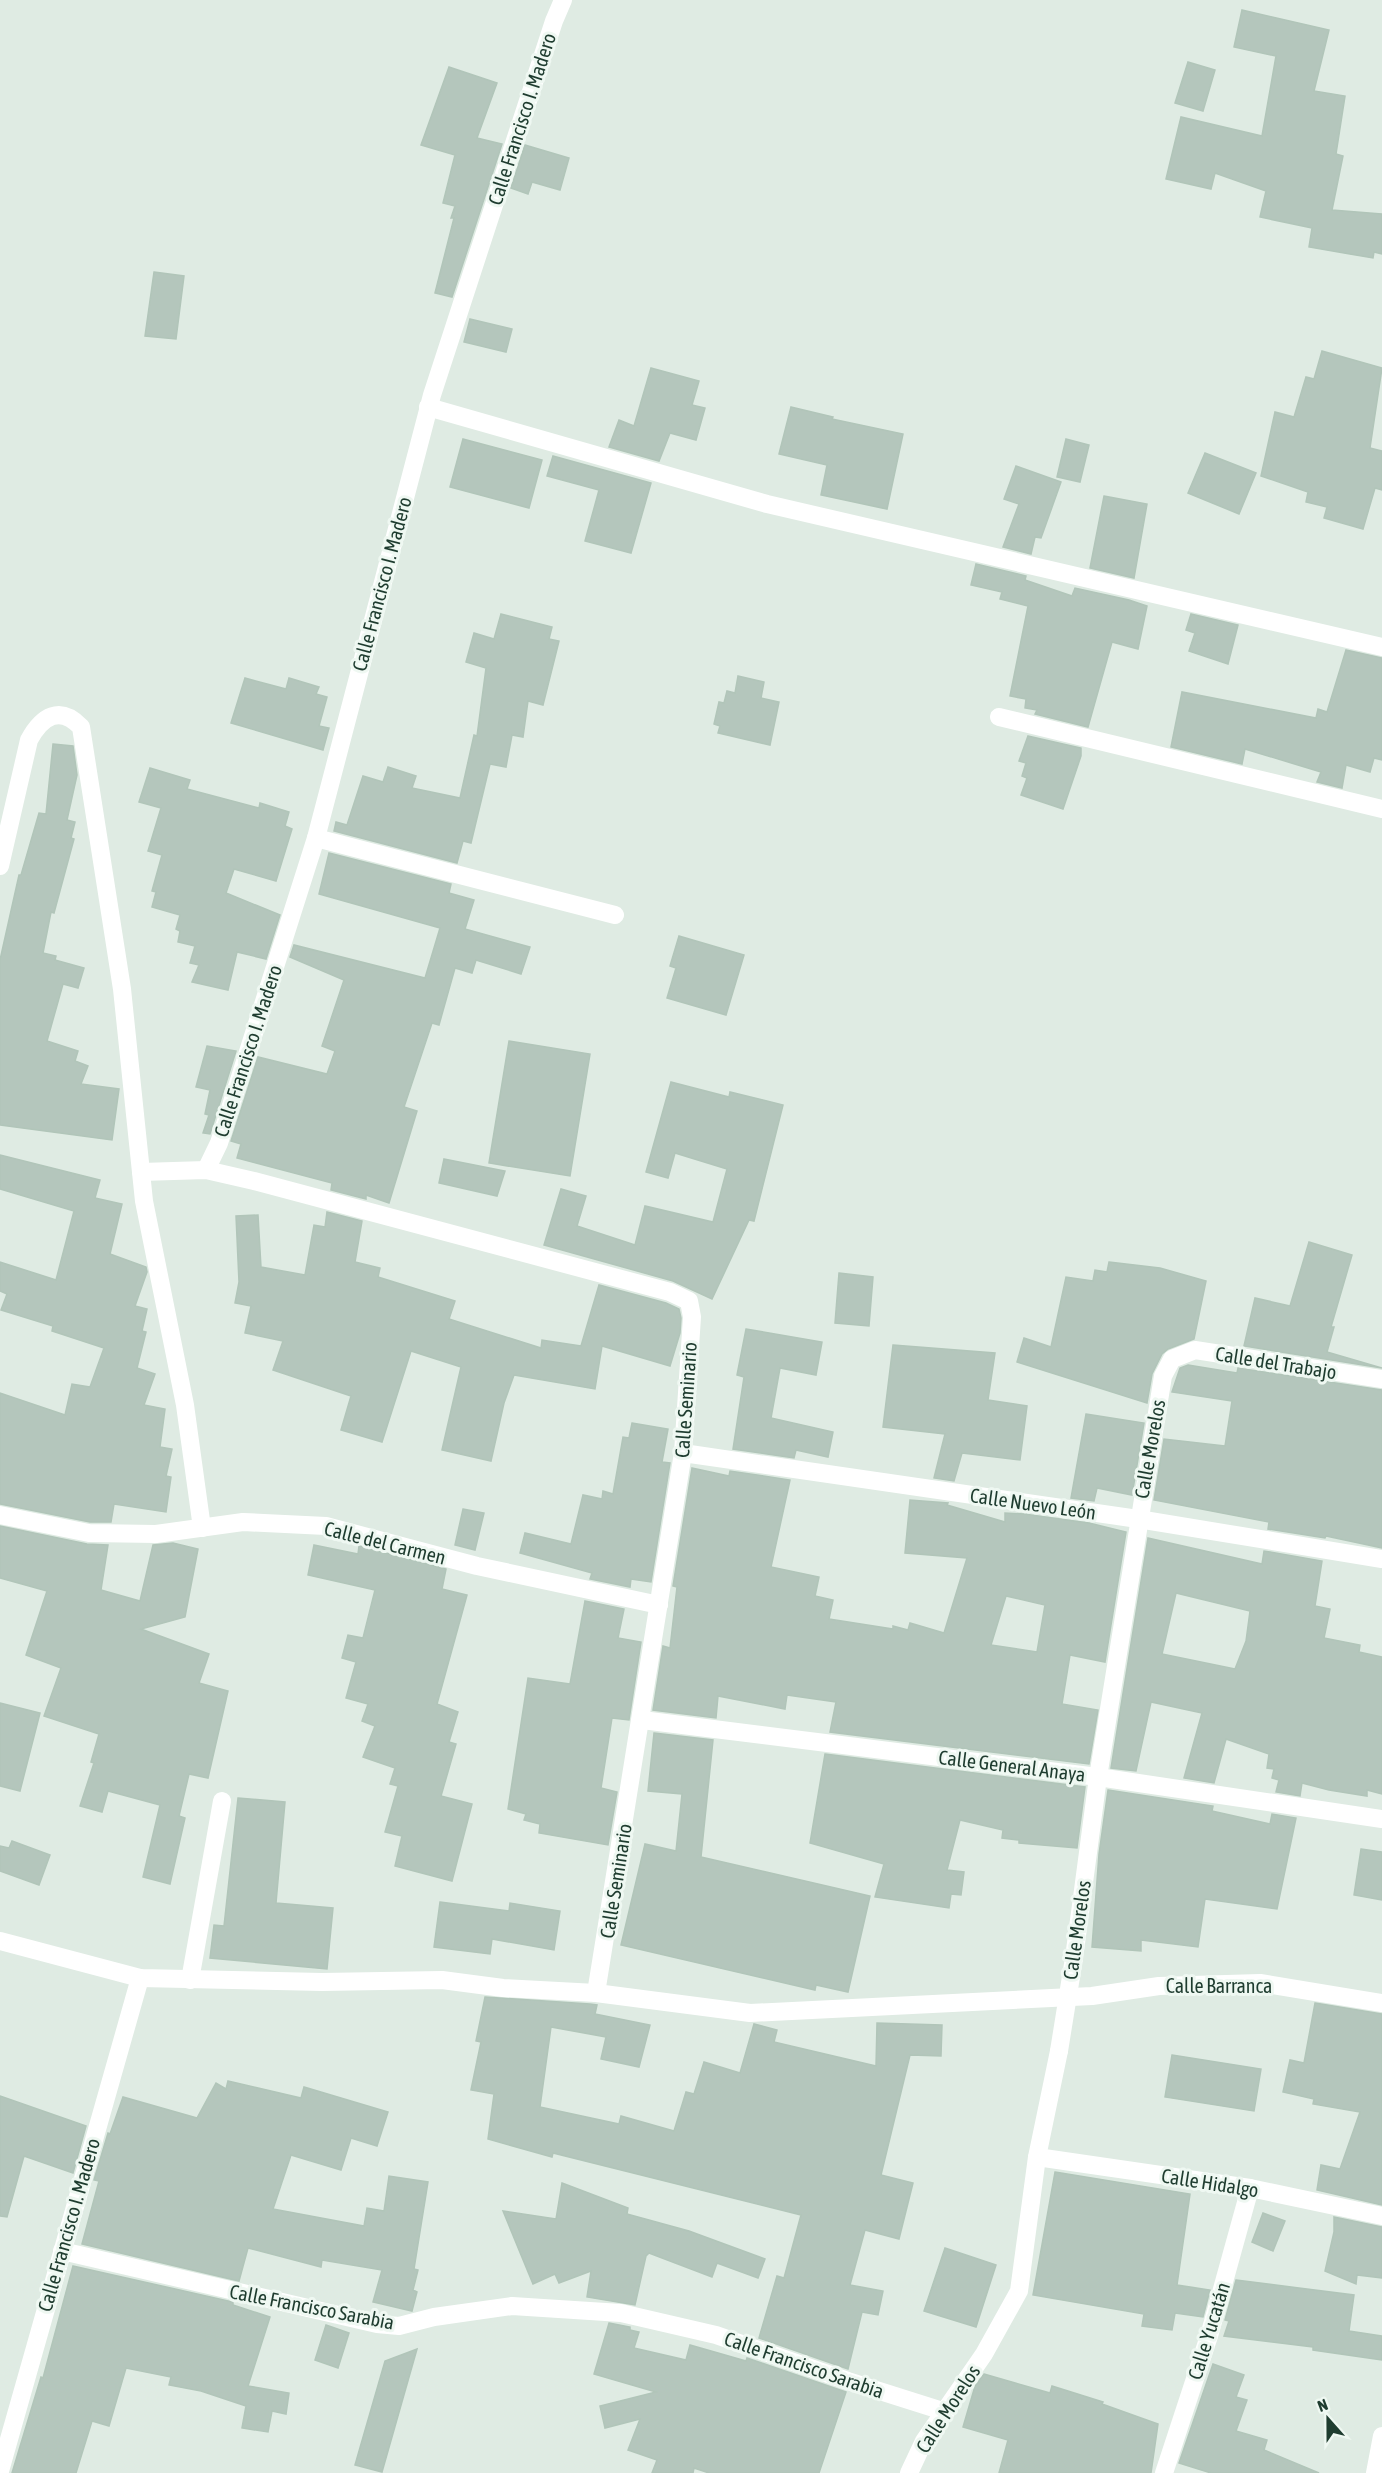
<svg xmlns="http://www.w3.org/2000/svg" width="1382" height="2473" viewBox="0 0 1382 2473" font-family="'Asap Condensed',sans-serif">
  <style>
    .building { fill: #b4c6bc; stroke: #b1c5b9; stroke-width: 1.5; fill-rule: evenodd }
    .lines { fill: none; stroke-linecap: round; stroke-linejoin: round }
    .minor { stroke: #fff; stroke-width: 18 }
    .minor-bridge { stroke: #fff; stroke-width: 18 }
    .labels { text-anchor: middle; stroke-width: 6; stroke-linejoin: round; paint-order: stroke }
    .street-label { font-size: 20px; fill: #1e3c2f; stroke: #eff8f2 }
  </style>
  <rect width="100%" height="100%" fill="#dfebe3"/>
  <g class="building">
    <polygon points="1242,10 1329,30 1314,91 1345,96 1336,154 1343,156 1332,210 1382,214 1382,254 1374,252 1373,258 1309,247 1312,228 1260,217 1266,191 1215,173 1211,189 1166,179 1181,117 1262,136 1276,56 1234,47"/>
    <polygon points="1188,62 1215,70 1203,111 1175,103"/>
    <polygon points="449,67 497,83 477,138 502,144 452,297 435,293 454,218 451,218 455,206 443,203 455,155 421,145"/>
    <polygon points="525,145 569,158 560,190 532,182 528,194 511,188"/>
    <polygon points="154,272 184,276 176,339 145,336"/>
    <polygon points="470,319 512,329 506,352 464,342"/>
    <polygon points="1322,351 1382,368 1370,448 1382,451 1382,490 1375,488 1363,529 1324,518 1327,507 1306,502 1308,492 1261,476 1275,412 1294,417 1306,377 1314,379"/>
    <polygon points="651,368 699,381 692,405 705,408 696,440 670,433 659,461 609,447 619,420 634,426"/>
    <polygon points="791,407 833,417 832,419 903,434 887,509 821,495 827,465 779,454"/>
    <polygon points="463,439 542,460 529,508 450,487"/>
    <polygon points="1066,439 1089,445 1080,482 1057,477"/>
    <polygon points="1205,453 1256,473 1239,514 1188,493"/>
    <polygon points="553,456 651,483 631,553 585,541 599,490 547,476"/>
    <polygon points="1016,466 1061,482 1041,538 1035,537 1031,554 1003,547 1019,504 1004,499"/>
    <polygon points="1104,496 1147,504 1134,578 1090,568"/>
    <polygon points="976,564 1026,576 1025,580 1072,596 1075,588 1129,600 1147,606 1138,649 1112,642 1088,727 1035,714 1037,710 1025,708 1026,699 1010,696 1028,606 1000,599 1002,592 971,585"/>
    <polygon points="501,614 552,627 549,639 559,641 543,705 528,701 523,737 512,735 506,767 490,764 471,843 463,841 457,863 334,831 336,822 347,825 363,776 383,782 388,767 416,776 412,788 460,798 474,735 477,736 486,668 466,662 474,633 494,639"/>
    <polygon points="1191,614 1238,625 1228,664 1189,651 1195,633 1186,630"/>
    <polygon points="1346,650 1382,658 1382,760 1374,758 1370,772 1346,765 1342,788 1317,782 1321,772 1245,749 1242,764 1171,747 1182,692 1316,718 1318,709 1327,712"/>
    <polygon points="738,676 764,682 761,698 779,702 770,745 718,733 720,726 714,724 719,702 724,703 727,691 735,693"/>
    <polygon points="245,678 286,689 289,678 319,687 316,694 327,697 319,726 329,728 323,750 231,723"/>
    <polygon points="1028,736 1081,748 1081,756 1063,809 1021,795 1027,778 1022,776 1026,763 1019,761"/>
    <polygon points="53,744 73,746 77,775 67,820 75,822 71,838 74,839 54,913 51,912 43,953 56,956 55,960 84,968 78,988 63,984 47,1041 78,1051 75,1061 88,1066 81,1084 119,1089 112,1140 0,1125 0,960 19,875 21,875 39,813 46,814"/>
    <polygon points="150,768 190,780 187,789 259,808 260,803 289,812 285,826 292,829 276,881 234,869 226,893 280,915 266,959 237,952 228,990 192,982 199,965 190,963 195,946 178,942 180,931 176,929 180,915 152,907 156,892 152,891 162,855 148,851 161,808 139,802"/>
    <polygon points="329,853 451,884 449,893 474,900 465,929 530,947 521,974 476,960 472,973 455,968 439,1025 432,1023 404,1107 417,1111 389,1203 366,1195 366,1199 331,1190 332,1183 237,1158 241,1144 231,1141 258,1057 327,1074 335,1051 322,1046 344,980 290,957 294,945 425,978 440,928 319,894"/>
    <polygon points="679,936 744,955 726,1015 667,998 676,968 670,966"/>
    <polygon points="509,1041 590,1054 570,1176 489,1163"/>
    <polygon points="207,1046 236,1051 210,1134 203,1133 209,1115 205,1114 210,1090 196,1087"/>
    <polygon points="671,1082 729,1097 730,1092 783,1105 754,1221 749,1220 712,1299 673,1281 544,1245 561,1189 586,1196 577,1226 635,1245 645,1206 713,1222 727,1169 675,1153 668,1178 646,1172"/>
    <polygon points="0,1155 100,1180 95,1198 122,1204 110,1254 146,1267 147,1272 135,1306 147,1309 142,1331 146,1332 137,1368 155,1374 144,1405 165,1409 160,1447 172,1449 166,1476 171,1477 166,1512 114,1504 111,1522 90,1522 0,1504 0,1393 65,1415 72,1384 90,1387 104,1348 52,1331 53,1326 1,1310 7,1294 0,1291 0,1262 56,1280 74,1211 0,1189"/>
    <polygon points="444,1159 505,1171 497,1196 439,1183"/>
    <polygon points="327,1212 362,1221 355,1262 380,1268 378,1277 455,1301 449,1319 541,1348 542,1340 581,1346 599,1285 666,1303 679,1309 681,1318 680,1333 670,1366 602,1346 595,1389 514,1375 504,1403 491,1461 442,1450 461,1367 411,1351 382,1442 341,1430 351,1396 273,1370 283,1341 245,1333 251,1306 235,1303 239,1282 236,1216 258,1215 261,1267 305,1275 314,1225 325,1227"/>
    <polygon points="1309,1242 1352,1255 1331,1327 1334,1327 1327,1352 1382,1368 1244,1346 1255,1298 1290,1306"/>
    <polygon points="1109,1262 1160,1268 1206,1281 1194,1339 1168,1349 1162,1354 1152,1374 1147,1403 1017,1362 1024,1338 1051,1347 1066,1277 1093,1281 1095,1270 1107,1272"/>
    <polygon points="839,1273 873,1277 869,1326 835,1323"/>
    <polygon points="746,1329 822,1342 816,1375 780,1368 771,1418 833,1432 828,1457 796,1450 794,1458 733,1449 744,1377 737,1375"/>
    <polygon points="893,1345 995,1353 988,1400 1027,1406 1020,1460 962,1453 954,1481 934,1478 945,1434 883,1427"/>
    <polygon points="1188,1365 1237,1373 1238,1368 1382,1390 1382,1548 1326,1536 1325,1538 1268,1529 1269,1522 1154,1500 1164,1439 1225,1446 1232,1401 1172,1392 1180,1368"/>
    <polygon points="1086,1414 1144,1423 1132,1495 1097,1488 1094,1501 1071,1498"/>
    <polygon points="632,1423 668,1429 662,1462 670,1463 651,1582 631,1579 630,1587 590,1579 592,1573 520,1553 525,1533 571,1544 583,1495 602,1499 603,1491 613,1494 623,1437 629,1438"/>
    <path d="M692,1468L729,1476L730,1471L790,1480L771,1567L819,1577L815,1596L833,1600L829,1619L893,1629V1626L908,1630L910,1623L944,1633L967,1558L905,1553L910,1500L948,1503L947,1505L1005,1522V1513L1024,1514L1089,1523L1126,1532L1105,1662L1070,1655L1062,1704L1098,1710L1089,1764L830,1732L836,1702L787,1695L785,1709L718,1696L716,1718L653,1710L663,1646L670,1648L677,1587L673,1586ZM1006,1596L1045,1605L1037,1652L991,1645Z"/>
    <polygon points="463,1509 484,1513 475,1550 455,1545"/>
    <polygon points="0,1526 87,1544 108,1545 101,1590 140,1601 153,1545 173,1543 198,1549 185,1617 141,1629 209,1654 199,1683 228,1691 208,1778 189,1774 179,1816 185,1818 170,1884 143,1877 160,1805 108,1791 102,1812 80,1806 94,1763 91,1762 99,1734 44,1716 61,1668 26,1655 47,1591 0,1578"/>
    <path d="M1148,1538L1262,1564L1264,1551L1322,1561L1315,1606L1330,1609L1324,1638L1360,1645L1359,1652L1382,1657V1794L1367,1790V1796L1329,1790L1302,1783L1300,1796L1276,1792L1279,1780L1272,1778L1274,1769L1267,1768L1269,1754L1226,1739L1214,1783L1184,1778L1202,1713L1151,1702L1136,1771L1111,1768ZM1176,1593L1250,1611L1246,1641L1235,1669L1162,1654Z"/>
    <polygon points="314,1545 358,1554 359,1546 446,1569 442,1589 467,1595 437,1704 458,1712 449,1742 456,1744 441,1796 472,1804 452,1881 395,1866 402,1836 385,1832 398,1786 390,1784 395,1768 363,1757 375,1726 362,1721 368,1704 346,1698 356,1662 342,1658 348,1635 363,1638 375,1590 308,1575"/>
    <polygon points="585,1601 624,1609 618,1638 641,1642 629,1720 612,1718 601,1788 617,1792 608,1845 539,1833 540,1824 524,1820 526,1814 508,1809 528,1678 570,1684"/>
    <polygon points="0,1703 40,1713 20,1791 0,1786"/>
    <polygon points="654,1733 713,1740 701,1857 870,1896 848,1992 816,1985 815,1990 621,1945 645,1844 676,1851 682,1794 648,1791"/>
    <polygon points="825,1754 1085,1787 1077,1848 1019,1843 1019,1840 1002,1838 1003,1830 960,1820 947,1870 964,1872 961,1895 951,1894 949,1908 875,1897 884,1864 810,1843"/>
    <polygon points="1108,1790 1213,1806 1212,1811 1270,1824 1272,1814 1296,1818 1277,1909 1205,1899 1198,1947 1141,1940 1141,1951 1092,1947 1099,1854"/>
    <polygon points="238,1798 285,1802 276,1903 333,1908 327,1969 210,1958 214,1925 224,1926"/>
    <polygon points="12,1841 50,1855 39,1885 0,1871 0,1846 9,1848"/>
    <polygon points="1361,1849 1382,1852 1382,1900 1354,1895"/>
    <polygon points="440,1902 509,1911 510,1903 560,1911 554,1950 492,1939 490,1954 434,1947"/>
    <polygon points="485,1997 590,2004 597,2005 595,2014 650,2025 639,2067 601,2059 606,2037 551,2027 540,2107 619,2124 621,2116 674,2131 686,2092 694,2094 704,2062 740,2073 754,2024 777,2030 774,2042 876,2066 877,2023 942,2025 941,2056 910,2055 881,2175 913,2183 899,2239 865,2230 850,2285 883,2291 878,2315 862,2312 848,2369 759,2338 777,2276 784,2278 801,2215 553,2153 552,2157 488,2139 494,2094 471,2090 481,2042 476,2041"/>
    <polygon points="1315,2003 1382,2014 1382,2205 1317,2190 1321,2165 1340,2169 1360,2112 1313,2104 1314,2099 1283,2092 1290,2060 1304,2063"/>
    <polygon points="1172,2055 1261,2069 1254,2111 1165,2097"/>
    <polygon points="228,2081 301,2098 304,2087 388,2112 377,2146 351,2138 341,2170 291,2155 273,2209 364,2226 367,2208 384,2211 389,2176 428,2182 414,2269 418,2270 413,2290 417,2292 412,2311 373,2302 382,2270 322,2260 321,2267 248,2248 239,2281 82,2244 99,2181 94,2180 108,2133 110,2134 123,2097 197,2118 216,2083 226,2089"/>
    <polygon points="0,2096 86,2126 73,2173 24,2156 7,2217 0,2216"/>
    <polygon points="1055,2172 1190,2194 1177,2285 1210,2290 1203,2317 1175,2313 1172,2330 1142,2326 1144,2314 1033,2295"/>
    <polygon points="562,2183 628,2208 627,2214 689,2231 765,2259 758,2278 717,2263 712,2277 649,2253 646,2256 635,2305 587,2297 591,2271 559,2283 555,2274 533,2284 503,2211 556,2219"/>
    <polygon points="1263,2213 1285,2221 1273,2251 1252,2242"/>
    <polygon points="1334,2217 1382,2227 1382,2278 1357,2275 1356,2284 1325,2271 1334,2232"/>
    <polygon points="945,2248 996,2265 976,2327 924,2311"/>
    <polygon points="73,2266 233,2302 233,2305 270,2317 248,2386 289,2393 286,2414 272,2411 268,2432 242,2428 246,2406 201,2391 169,2385 171,2377 126,2368 109,2426 92,2421 76,2473 12,2473 41,2377 43,2378"/>
    <polygon points="1236,2280 1354,2295 1349,2331 1382,2336 1382,2360 1313,2350 1313,2347 1224,2336 1229,2321 1225,2320"/>
    <polygon points="609,2323 630,2327 630,2330 639,2332 634,2348 686,2360 690,2345 746,2361 747,2358 846,2392 819,2473 709,2473 694,2468 693,2473 652,2473 657,2460 628,2450 640,2419 605,2428 600,2406 656,2392 594,2374"/>
    <polygon points="326,2325 349,2333 338,2368 315,2360"/>
    <polygon points="417,2349 382,2472 355,2465 385,2361"/>
    <polygon points="1213,2364 1244,2375 1236,2397 1247,2400 1236,2431 1267,2440 1264,2450 1319,2473 1211,2473 1179,2463"/>
    <polygon points="984,2374 1050,2393 1052,2386 1103,2402 1102,2404 1158,2424 1151,2473 999,2473 1008,2440 963,2427 975,2386"/>
  </g>
  <g class="lines">
    <g class="minor">
      <polyline points="428,407 767,504 1382,647"/>
      <polyline points="999,717 1382,809"/>
      <polyline points="316,838 615,915"/>
      <path d="M0,866L29,740C42,716 60,705 81,727L122,989L144,1201L185,1405L202,1528"/>
      <polyline points="206,1170 219,1143 316,838 432,395 554,21 563,0"/>
      <polyline points="141,1172 206,1170 254,1181 670,1292 689,1301 692,1317 683,1453 596,1993"/>
      <polyline points="683,1453 1138,1519 1382,1559"/>
      <polyline points="0,1515 89,1533 156,1534 243,1522 326,1526 477,1566 659,1605"/>
      <polyline points="642,1720 1098,1777 1382,1819"/>
      <polyline points="0,1941 140,1978 322,1982 442,1980 503,1988 596,1993 750,2013 1092,1996 1159,1986 1260,1983 1382,2003"/>
      <polyline points="1074,1958 1098,1777 1163,1376 1172,1359 1195,1350 1382,1379"/>
      <polyline points="190,1980 222,1801"/>
      <polyline points="1037,2157 1250,2188 1382,2216"/>
      <polyline points="62,2251 377,2324 399,2326 434,2317 512,2306 621,2313 716,2335 848,2381 946,2412"/>
      <polyline points="0,2471 140,1978"/>
      <polyline points="909,2473 924,2441 984,2354 1019,2291 1037,2157 1059,2051"/>
      <polyline points="1164,2473 1209,2336 1250,2188"/>
      <polyline points="1375,2473 1382,2436"/>
    </g>
    <polyline class="minor-bridge" points="1059,2051 1074,1958"/>
  </g>
  <g class="labels">
    <g class="street-label">
      <text transform="translate(522 119) rotate(-72)" y="7">Calle Francisco I. Madero</text>
      <text transform="translate(382 584) rotate(-75)" y="7">Calle Francisco I. Madero</text>
      <text transform="translate(248 1051) rotate(-72)" y="7">Calle Francisco I. Madero</text>
      <text transform="translate(1276 1363) rotate(9)" y="7">Calle del Trabajo</text>
      <text transform="translate(686 1400) rotate(-86)" y="7">Calle Seminario</text>
      <text transform="translate(1150 1449) rotate(-80)" y="7">Calle Morelos</text>
      <text transform="translate(1033 1504) rotate(8)" y="7">Calle Nuevo León</text>
      <text transform="translate(385 1543) rotate(14)" y="7">Calle del Carmen</text>
      <text transform="translate(1012 1766) rotate(7)" y="7">Calle General Anaya</text>
      <text transform="translate(616 1881) rotate(-81)" y="7">Calle Seminario</text>
      <text transform="translate(1077 1930) rotate(-82)" y="7">Calle Morelos</text>
      <text x="1219" y="1993">Calle Barranca</text>
      <text transform="translate(1210 2183) rotate(9)" y="7">Calle Hidalgo</text>
      <text transform="translate(69 2225) rotate(-74)" y="7">Calle Francisco I. Madero</text>
      <text transform="translate(312 2307) rotate(11)" y="7">Calle Francisco Sarabia</text>
      <text transform="translate(1209 2331) rotate(-73)" y="7">Calle Yucatán</text>
      <text transform="translate(804 2365) rotate(19)" y="7">Calle Francisco Sarabia</text>
      <text transform="translate(948 2409) rotate(-57)" y="7">Calle Morelos</text>
    </g>
  </g>
  <g transform="translate(1328 2419) rotate(339)" stroke="#eff8f2" stroke-width="4.5" paint-order="stroke">
  <path d="M0-4.5L10 22L0 15L-10 22Z" fill="#1e3c2f"/>
  <text y="-9" font-size="16" font-weight="bold" text-anchor="middle" fill="#1e3c2f">N</text>
  </g>
</svg>
